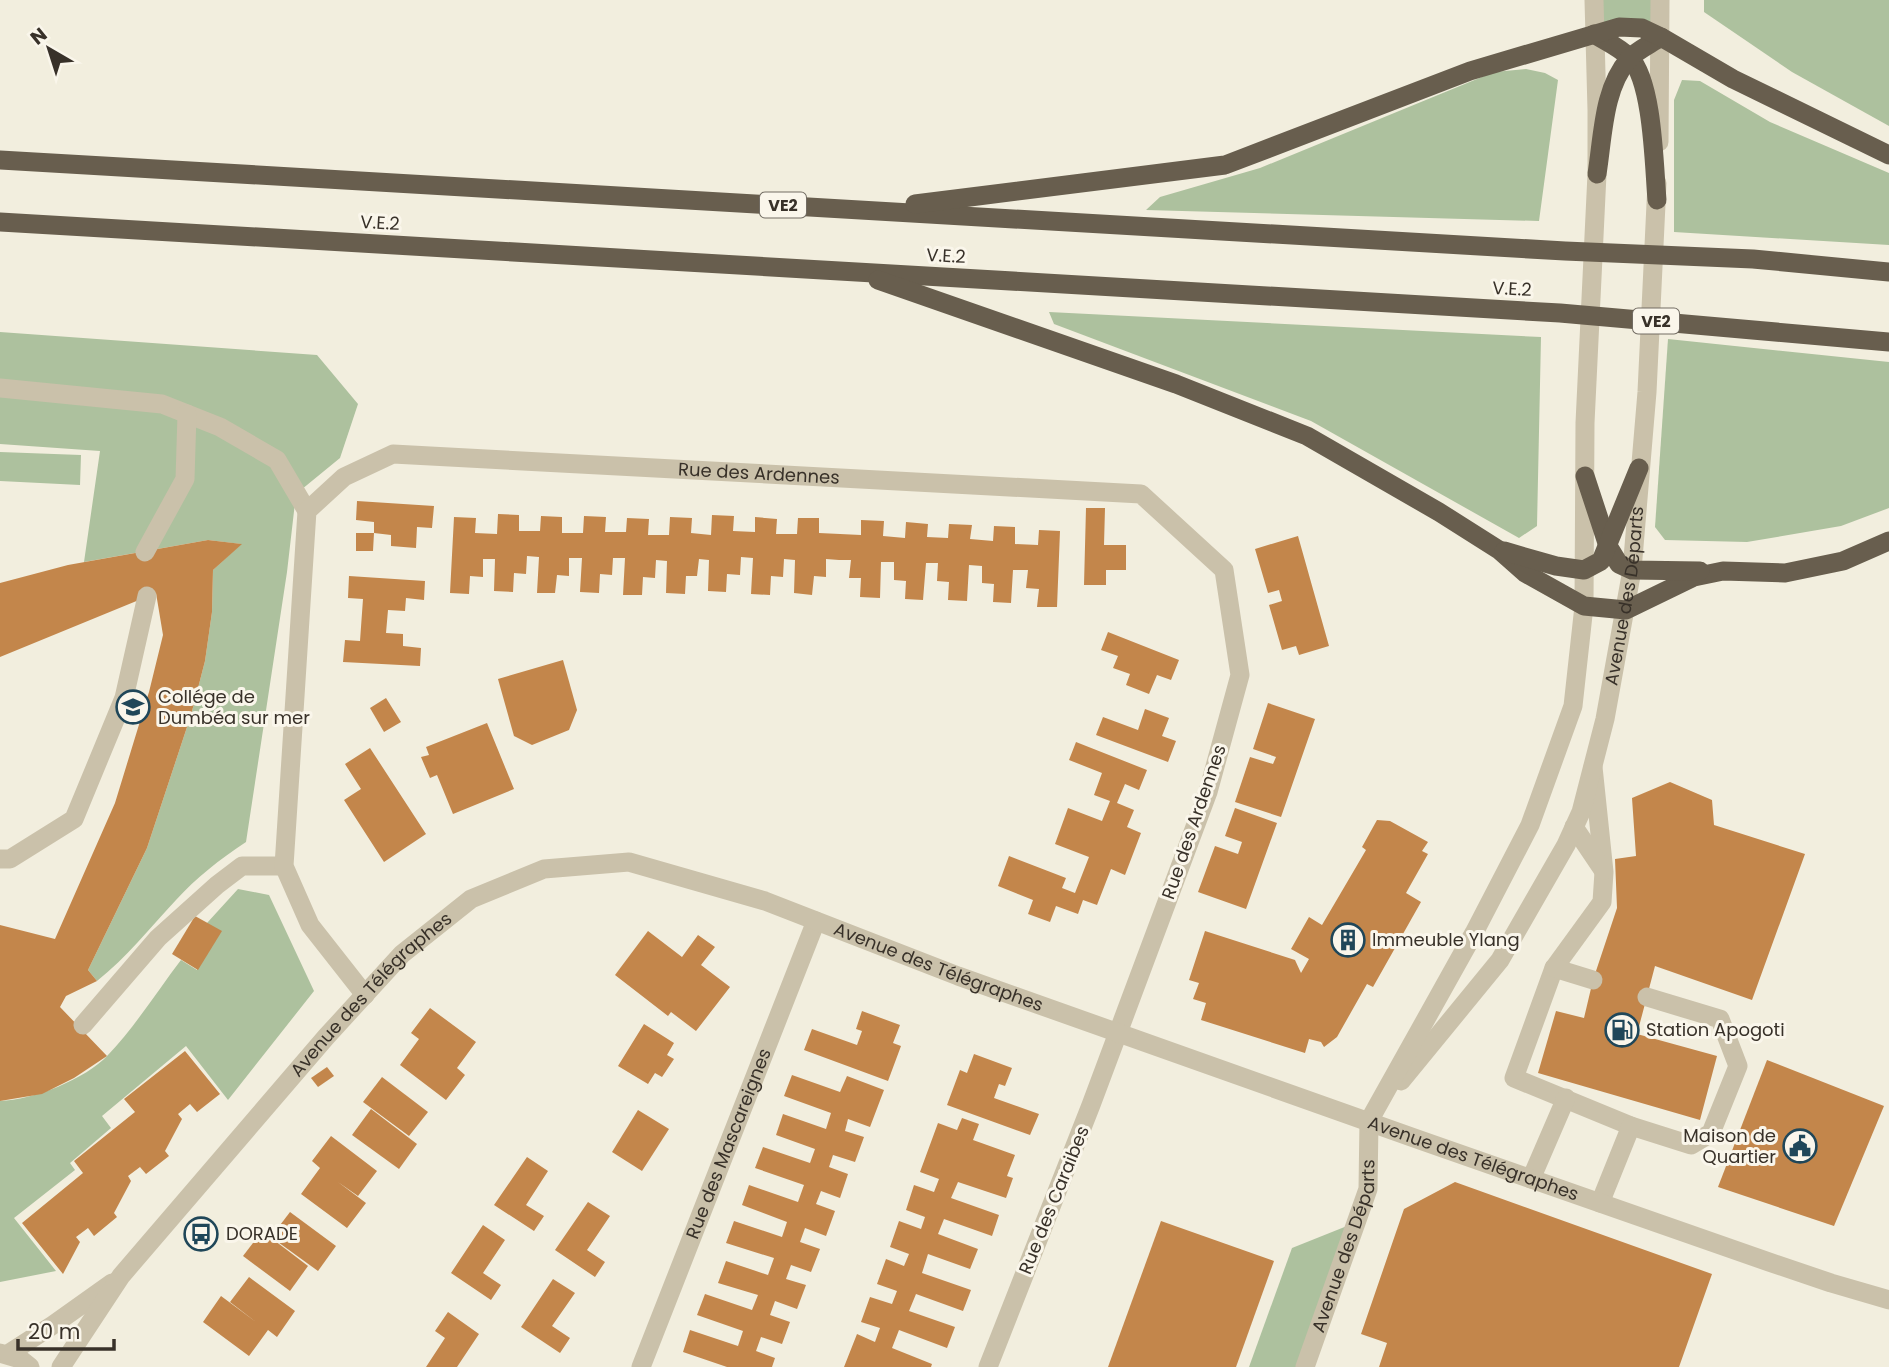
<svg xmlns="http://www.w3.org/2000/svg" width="1889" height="1367" viewBox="0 0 1889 1367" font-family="Poppins,sans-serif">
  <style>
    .green { fill: #adc19e }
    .building { fill: #c3864b }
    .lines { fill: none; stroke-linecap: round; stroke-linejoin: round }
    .service { stroke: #cac1aa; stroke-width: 19 }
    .minor { stroke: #cac1aa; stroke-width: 19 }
    .tertiary { stroke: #cac1aa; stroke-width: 19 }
    .trunk { stroke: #685e4e; stroke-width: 19 }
    .labels { text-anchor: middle; stroke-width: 6; stroke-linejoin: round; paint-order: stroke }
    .shield { fill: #faf6eb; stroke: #726c63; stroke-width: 2 }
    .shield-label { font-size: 16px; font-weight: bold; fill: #383129 }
    .street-label { font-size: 18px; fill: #383129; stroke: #faf6eb }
    .poi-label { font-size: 18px; fill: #383129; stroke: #faf6eb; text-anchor: start }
  </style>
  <rect width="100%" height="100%" fill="#f2eede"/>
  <g class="green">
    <polygon points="1594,0 1660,0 1661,37 1594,34"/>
    <polygon points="1704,0 1889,0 1889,126 1792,72 1704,12"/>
    <polygon points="1526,69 1545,73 1558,80 1539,221 1146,210 1160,197 1260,168 1494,72"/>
    <polygon points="1682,80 1700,81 1770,122 1889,173 1889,245 1674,232 1674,100"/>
    <polygon points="1049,312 1541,337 1537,526 1519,538 1311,421 1054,324"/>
    <path d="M0,332L317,355L358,404L340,458L296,494L287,572L246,842C220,859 196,878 176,900C150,928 127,957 97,981L88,970L147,848L191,715L205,661L212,612L213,570L241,544L208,540L84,562L100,451L0,444Z"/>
    <polygon points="1668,339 1889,362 1889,508 1841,526 1747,542 1665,540 1655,527"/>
    <polygon points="0,452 81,455 80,485 0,481"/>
    <path d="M238,889L269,895L314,991L228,1100L186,1046L102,1116L111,1128L70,1163L75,1170L14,1218L56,1271L0,1282V1101C33,1100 86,1079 108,1055C134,1028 158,990 181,960L197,970L207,923Z"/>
    <polygon points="1357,1222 1305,1367 1249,1367 1292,1248"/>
  </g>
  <g class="building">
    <polygon points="357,501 434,506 432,528 417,527 416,548 391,546 391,535 374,533 373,551 356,551 356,533 374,533 374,522 356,520"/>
    <polygon points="1086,508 1105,508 1104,545 1126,545 1126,570 1106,570 1106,585 1084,585"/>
    <polygon points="498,514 519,515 519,531 540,531 541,516 562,517 562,533 583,533 584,516 606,517 605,532 626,532 627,518 649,519 648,535 669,535 670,517 692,518 691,533 711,535 712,515 734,516 733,531 755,532 755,517 777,519 776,534 797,534 798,518 819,518 819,533 861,535 861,520 884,521 883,536 905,538 906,522 928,524 927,537 948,538 949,524 972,525 970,539 993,541 994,526 1015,527 1015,544 1038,545 1039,530 1060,531 1057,607 1037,607 1039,589 1026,588 1028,570 1013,570 1011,603 993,602 994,584 982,583 982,566 969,565 967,601 948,600 949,582 937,581 938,563 926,563 923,600 905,599 906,581 894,580 894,562 881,562 880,598 860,597 861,578 849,578 851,560 839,560 826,559 826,577 814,576 812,595 794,593 795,560 784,559 783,577 771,576 770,595 751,594 753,558 741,557 740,575 727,574 726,592 708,591 709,560 699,559 697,576 686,576 685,594 666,593 667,561 656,560 655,578 643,577 642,595 623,595 625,558 613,558 612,575 600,574 599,593 580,592 582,558 569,558 569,576 557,575 555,593 537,593 539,557 527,556 526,574 514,573 513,592 494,591 495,559 483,559 483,577 470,576 469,594 450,593 454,517 476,518 475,533 497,534"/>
    <polygon points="1298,536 1329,646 1299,655 1296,646 1282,650 1269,605 1282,601 1279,590 1268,593 1255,549"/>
    <polygon points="208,540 242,544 213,570 212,612 205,661 191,715 147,848 88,970 97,981 66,996 60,1007 107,1056 74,1078 42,1094 0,1101 0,925 55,939 115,803 149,692 163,635 156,593 0,657 0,583 68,565"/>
    <polygon points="349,576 425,581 424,600 406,598 405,611 388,610 386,633 403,634 403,646 421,648 420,666 343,662 345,640 360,641 363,599 348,598"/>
    <polygon points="1108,632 1179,660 1171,680 1157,675 1149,694 1126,685 1130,674 1113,668 1118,656 1101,650"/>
    <polygon points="563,660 577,710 569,730 532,745 514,736 498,679"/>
    <polygon points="386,698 401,722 384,732 370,708"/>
    <polygon points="1268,703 1315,719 1281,817 1235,802 1250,757 1273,764 1276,757 1253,749"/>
    <polygon points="1145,709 1169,718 1162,736 1176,741 1168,762 1096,735 1103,717 1138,730"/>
    <polygon points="487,723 514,789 453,814 437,775 430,778 421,757 429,755 426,747"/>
    <polygon points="1076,742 1147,770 1139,790 1125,784 1117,803 1134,810 1127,827 1141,833 1125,875 1111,869 1097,905 1083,900 1078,914 1056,906 1050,922 1028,914 1033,900 998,886 1009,856 1066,878 1062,888 1075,893 1089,857 1055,844 1068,808 1102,821 1110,801 1094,795 1102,773 1069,760"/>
    <polygon points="370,748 426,834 384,862 344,800 361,789 345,764"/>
    <polygon points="1670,782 1712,800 1714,825 1805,854 1752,1000 1655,966 1637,1034 1717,1056 1700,1120 1538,1073 1556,1011 1584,1018 1593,980 1617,908 1615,859 1636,856 1632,798"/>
    <polygon points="1235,808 1277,823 1246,909 1198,892 1215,846 1238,854 1242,842 1225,836"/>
    <polygon points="1377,820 1390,821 1428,842 1422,851 1428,854 1406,893 1421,902 1373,987 1367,984 1337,1037 1324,1047 1321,1042 1309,1039 1305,1053 1201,1020 1206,1003 1193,999 1199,983 1189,980 1205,931 1295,960 1301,973 1309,959 1291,949 1309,917 1322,925 1366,850 1362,847"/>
    <polygon points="195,916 222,931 198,970 172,954"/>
    <polygon points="648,931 682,957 698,935 715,947 701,965 730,987 696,1031 671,1012 668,1016 615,975"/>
    <polygon points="430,1008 476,1042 457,1068 465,1075 446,1100 400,1065 419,1039 411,1033"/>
    <polygon points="862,1011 900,1025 893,1043 901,1046 888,1081 804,1050 812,1029 857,1045 862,1031 856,1029"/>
    <polygon points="644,1024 674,1043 667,1055 674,1059 662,1077 655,1073 648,1084 618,1066"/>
    <polygon points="185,1051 220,1094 197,1112 190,1104 178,1114 182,1119 165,1151 169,1156 146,1174 140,1167 128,1176 131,1181 114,1213 117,1217 94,1236 88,1228 76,1237 80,1242 63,1274 22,1223 83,1173 74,1161 135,1112 124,1099"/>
    <polygon points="974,1054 1012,1068 1005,1086 999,1084 994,1098 1039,1114 1030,1135 947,1105 960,1070 967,1073"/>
    <polygon points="1767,1060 1884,1106 1834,1226 1718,1187"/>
    <polygon points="327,1067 334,1076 318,1087 311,1078"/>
    <polygon points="792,1075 840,1092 847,1076 884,1090 870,1127 848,1119 845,1131 864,1137 855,1162 833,1155 829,1167 848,1174 840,1198 821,1191 816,1204 835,1211 826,1236 805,1228 800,1242 820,1249 811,1272 791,1265 786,1279 806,1285 797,1309 775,1301 770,1315 790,1322 782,1344 761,1337 756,1351 775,1358 772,1367 727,1367 683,1352 690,1330 738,1346 743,1331 697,1315 705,1294 752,1310 758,1295 718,1283 726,1261 768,1275 774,1258 726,1243 734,1221 782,1237 787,1222 742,1205 749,1185 798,1202 804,1185 755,1168 763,1147 810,1163 815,1149 776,1135 783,1114 826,1129 831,1113 784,1096"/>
    <polygon points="382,1077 428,1112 409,1136 363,1102"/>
    <polygon points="371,1109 417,1144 399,1169 352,1135"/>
    <polygon points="638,1110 669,1129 642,1171 612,1152"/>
    <polygon points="962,1118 979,1124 973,1140 1015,1155 1007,1176 1013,1178 1006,1198 958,1182 951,1198 999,1215 992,1236 944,1219 938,1234 978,1249 970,1269 928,1254 922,1273 971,1290 963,1311 916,1294 909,1311 955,1327 947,1348 899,1330 892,1348 932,1364 931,1367 844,1367 857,1334 875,1342 880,1328 861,1322 870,1297 892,1304 897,1291 877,1284 886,1259 904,1266 909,1254 890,1247 899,1221 921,1229 925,1217 906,1210 914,1185 934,1192 939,1179 920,1172 938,1123 957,1130"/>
    <polygon points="331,1136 377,1171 358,1196 338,1182 366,1203 347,1228 301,1194 320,1168 312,1161"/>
    <polygon points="527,1157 548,1171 526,1205 544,1216 534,1231 494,1205"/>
    <polygon points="1455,1182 1712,1274 1679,1367 1379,1367 1387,1343 1361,1334 1404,1209"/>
    <polygon points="588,1202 610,1216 587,1250 605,1262 595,1277 555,1250"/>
    <polygon points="290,1212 336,1246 318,1271 271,1237"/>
    <polygon points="1161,1221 1274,1261 1236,1367 1108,1367"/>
    <polygon points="483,1225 505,1240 483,1273 501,1285 491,1300 451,1273"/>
    <polygon points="262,1231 308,1266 290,1291 243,1256"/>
    <polygon points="249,1277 295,1311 277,1337 268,1330 249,1356 203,1322 221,1296 256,1322 230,1302"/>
    <polygon points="553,1279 575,1293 552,1326 570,1338 560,1353 521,1327"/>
    <polygon points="448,1312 479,1334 457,1367 426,1367 445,1338 435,1331"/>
  </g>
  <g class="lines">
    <g class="service">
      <polyline points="0,388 162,404 220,427 277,460 307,511"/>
      <polyline points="145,552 185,479 187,414"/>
      <polyline points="1593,767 1604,872 1602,902 1554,968 1514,1078 1631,1126 1691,1145 1711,1133 1738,1066 1720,1019 1647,997"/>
      <polyline points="1574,827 1603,870"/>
      <polyline points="0,859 10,859 74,819 124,698 147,596"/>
      <polyline points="1554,968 1593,980"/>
      <polyline points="83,1025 158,938 217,885 242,866 284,866"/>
      <polyline points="1531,1179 1566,1098"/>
      <polyline points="1600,1203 1631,1126"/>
    </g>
    <g class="minor">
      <polyline points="1659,142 1660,0"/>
      <path id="s1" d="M365,995L310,925L284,866L307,511L344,477L393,454L1141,494L1224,570L1240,675L1208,792L1091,1105L988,1367"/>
      <path id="s2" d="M1401,1081L1500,960L1566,845L1581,812L1605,719L1632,570L1647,392L1657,183"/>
      <path id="s3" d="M641,1367L816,921"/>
      <path id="s4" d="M1305,1367L1368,1189L1369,1121L1474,933L1530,825L1573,706L1584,606L1585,423L1597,174V110L1594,0"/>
    </g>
    <g class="tertiary">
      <polyline points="0,1353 20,1359 30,1367"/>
      <polyline points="8,1354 53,1325 112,1283"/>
      <path id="s5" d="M61,1367L121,1276L326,1037L402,954L471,899L544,869L629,862L765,901L958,976L1417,1139L1769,1262L1831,1283L1889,1300"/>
    </g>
    <g class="trunk">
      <path d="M1594,34C1605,41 1621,48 1630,58C1653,82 1654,166 1657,200"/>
      <polyline points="0,160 1565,251 1753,259 1889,272"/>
      <path d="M1597,174C1603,137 1603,88 1629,59C1637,50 1651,44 1661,37"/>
      <polyline points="915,204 1225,165 1470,71 1619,27 1642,28 1661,37 1733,79 1889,155"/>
      <polyline points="0,222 1560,313 1889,342"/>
      <polyline points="878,280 1176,384 1307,436 1439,512 1499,550 1525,573 1584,606 1626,610 1694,577 1723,571 1785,573 1843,561 1889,541"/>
      <polyline points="1585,476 1608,546 1619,564 1632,570 1700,571"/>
      <polyline points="1504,551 1556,566 1584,570 1601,561 1639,468"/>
    </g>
  </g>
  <defs>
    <symbol id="school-ring" viewBox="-11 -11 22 22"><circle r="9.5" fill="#faf6eb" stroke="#204759" stroke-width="1.5"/><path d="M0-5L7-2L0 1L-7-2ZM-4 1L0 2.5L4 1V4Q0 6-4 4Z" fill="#204759"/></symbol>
    <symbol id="building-ring" viewBox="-11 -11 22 22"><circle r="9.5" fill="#faf6eb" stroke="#204759" stroke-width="1.5"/><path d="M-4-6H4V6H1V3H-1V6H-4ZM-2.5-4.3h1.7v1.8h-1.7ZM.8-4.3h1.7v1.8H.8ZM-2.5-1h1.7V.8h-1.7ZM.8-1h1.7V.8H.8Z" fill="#204759"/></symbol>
    <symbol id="fuel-ring" viewBox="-11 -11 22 22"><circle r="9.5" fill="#faf6eb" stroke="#204759" stroke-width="1.5"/><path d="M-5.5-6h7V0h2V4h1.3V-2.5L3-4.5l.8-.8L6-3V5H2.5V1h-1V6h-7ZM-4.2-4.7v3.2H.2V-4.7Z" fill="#204759"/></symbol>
    <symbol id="civic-ring" viewBox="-11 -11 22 22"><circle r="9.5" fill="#faf6eb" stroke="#204759" stroke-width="1.5"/><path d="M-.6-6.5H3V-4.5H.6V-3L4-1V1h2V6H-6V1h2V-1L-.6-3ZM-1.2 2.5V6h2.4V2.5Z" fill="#204759"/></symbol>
    <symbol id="bus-ring" viewBox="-11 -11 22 22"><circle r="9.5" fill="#faf6eb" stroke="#204759" stroke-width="1.5"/><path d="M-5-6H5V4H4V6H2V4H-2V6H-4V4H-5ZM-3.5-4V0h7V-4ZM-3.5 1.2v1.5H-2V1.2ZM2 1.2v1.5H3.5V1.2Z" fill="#204759"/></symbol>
  </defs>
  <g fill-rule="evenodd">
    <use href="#school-ring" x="114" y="688" width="38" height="38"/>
    <use href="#building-ring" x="1329" y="921" width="38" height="38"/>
    <use href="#fuel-ring" x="1603" y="1011" width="38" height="38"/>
    <use href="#civic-ring" x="1781" y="1127" width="38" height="38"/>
    <use href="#bus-ring" x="182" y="1215" width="38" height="38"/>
  </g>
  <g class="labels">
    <g class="shield">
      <rect x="760" y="192.5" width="46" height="25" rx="5"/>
      <rect x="1633" y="308.5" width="46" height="25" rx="5"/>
    </g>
    <g class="shield-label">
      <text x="783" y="211">VE2</text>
      <text x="1656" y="327">VE2</text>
    </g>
    <g class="street-label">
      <text transform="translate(380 223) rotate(3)" y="6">V.E.2</text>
      <text transform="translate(946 256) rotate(3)" y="6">V.E.2</text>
      <text transform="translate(1512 289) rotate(3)" y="6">V.E.2</text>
      <text dy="6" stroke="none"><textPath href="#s1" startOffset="980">Rue des Ardennes</textPath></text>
      <text dy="6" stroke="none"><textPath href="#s2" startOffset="546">Avenue des Départs</textPath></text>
      <text transform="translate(1194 822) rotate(-71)" y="6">Rue des Ardennes</text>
      <text dy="6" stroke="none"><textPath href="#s5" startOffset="1116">Avenue des Télégraphes</textPath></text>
      <text dy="6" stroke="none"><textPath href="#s5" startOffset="486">Avenue des Télégraphes</textPath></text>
      <text dy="6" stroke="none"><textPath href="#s3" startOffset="240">Rue des Mascareignes</textPath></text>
      <text dy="6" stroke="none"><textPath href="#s5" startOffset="1684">Avenue des Télégraphes</textPath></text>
      <text transform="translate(1054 1200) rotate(-68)" y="6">Rue des Caraibes</text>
      <text dy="6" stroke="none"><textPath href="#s4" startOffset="128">Avenue des Départs</textPath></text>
    </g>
    <g class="poi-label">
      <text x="158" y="703">Collége de<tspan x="158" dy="21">Dumbéa sur mer</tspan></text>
      <text x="1372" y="946">Immeuble Ylang</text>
      <text x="1646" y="1036">Station Apogoti</text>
      <text x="1776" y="1142" text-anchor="end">Maison de<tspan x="1776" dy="21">Quartier</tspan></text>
      <text x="226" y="1240">DORADE</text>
    </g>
  </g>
  <g transform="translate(49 49) rotate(321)" stroke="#faf6eb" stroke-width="5" paint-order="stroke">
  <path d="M0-5L12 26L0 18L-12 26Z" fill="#383129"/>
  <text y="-10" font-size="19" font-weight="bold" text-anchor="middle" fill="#383129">N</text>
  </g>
  <path d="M18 1339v10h96v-10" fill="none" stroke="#383129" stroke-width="3.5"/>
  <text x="28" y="1339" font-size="21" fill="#383129" stroke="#faf6eb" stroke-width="5" paint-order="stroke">20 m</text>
</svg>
